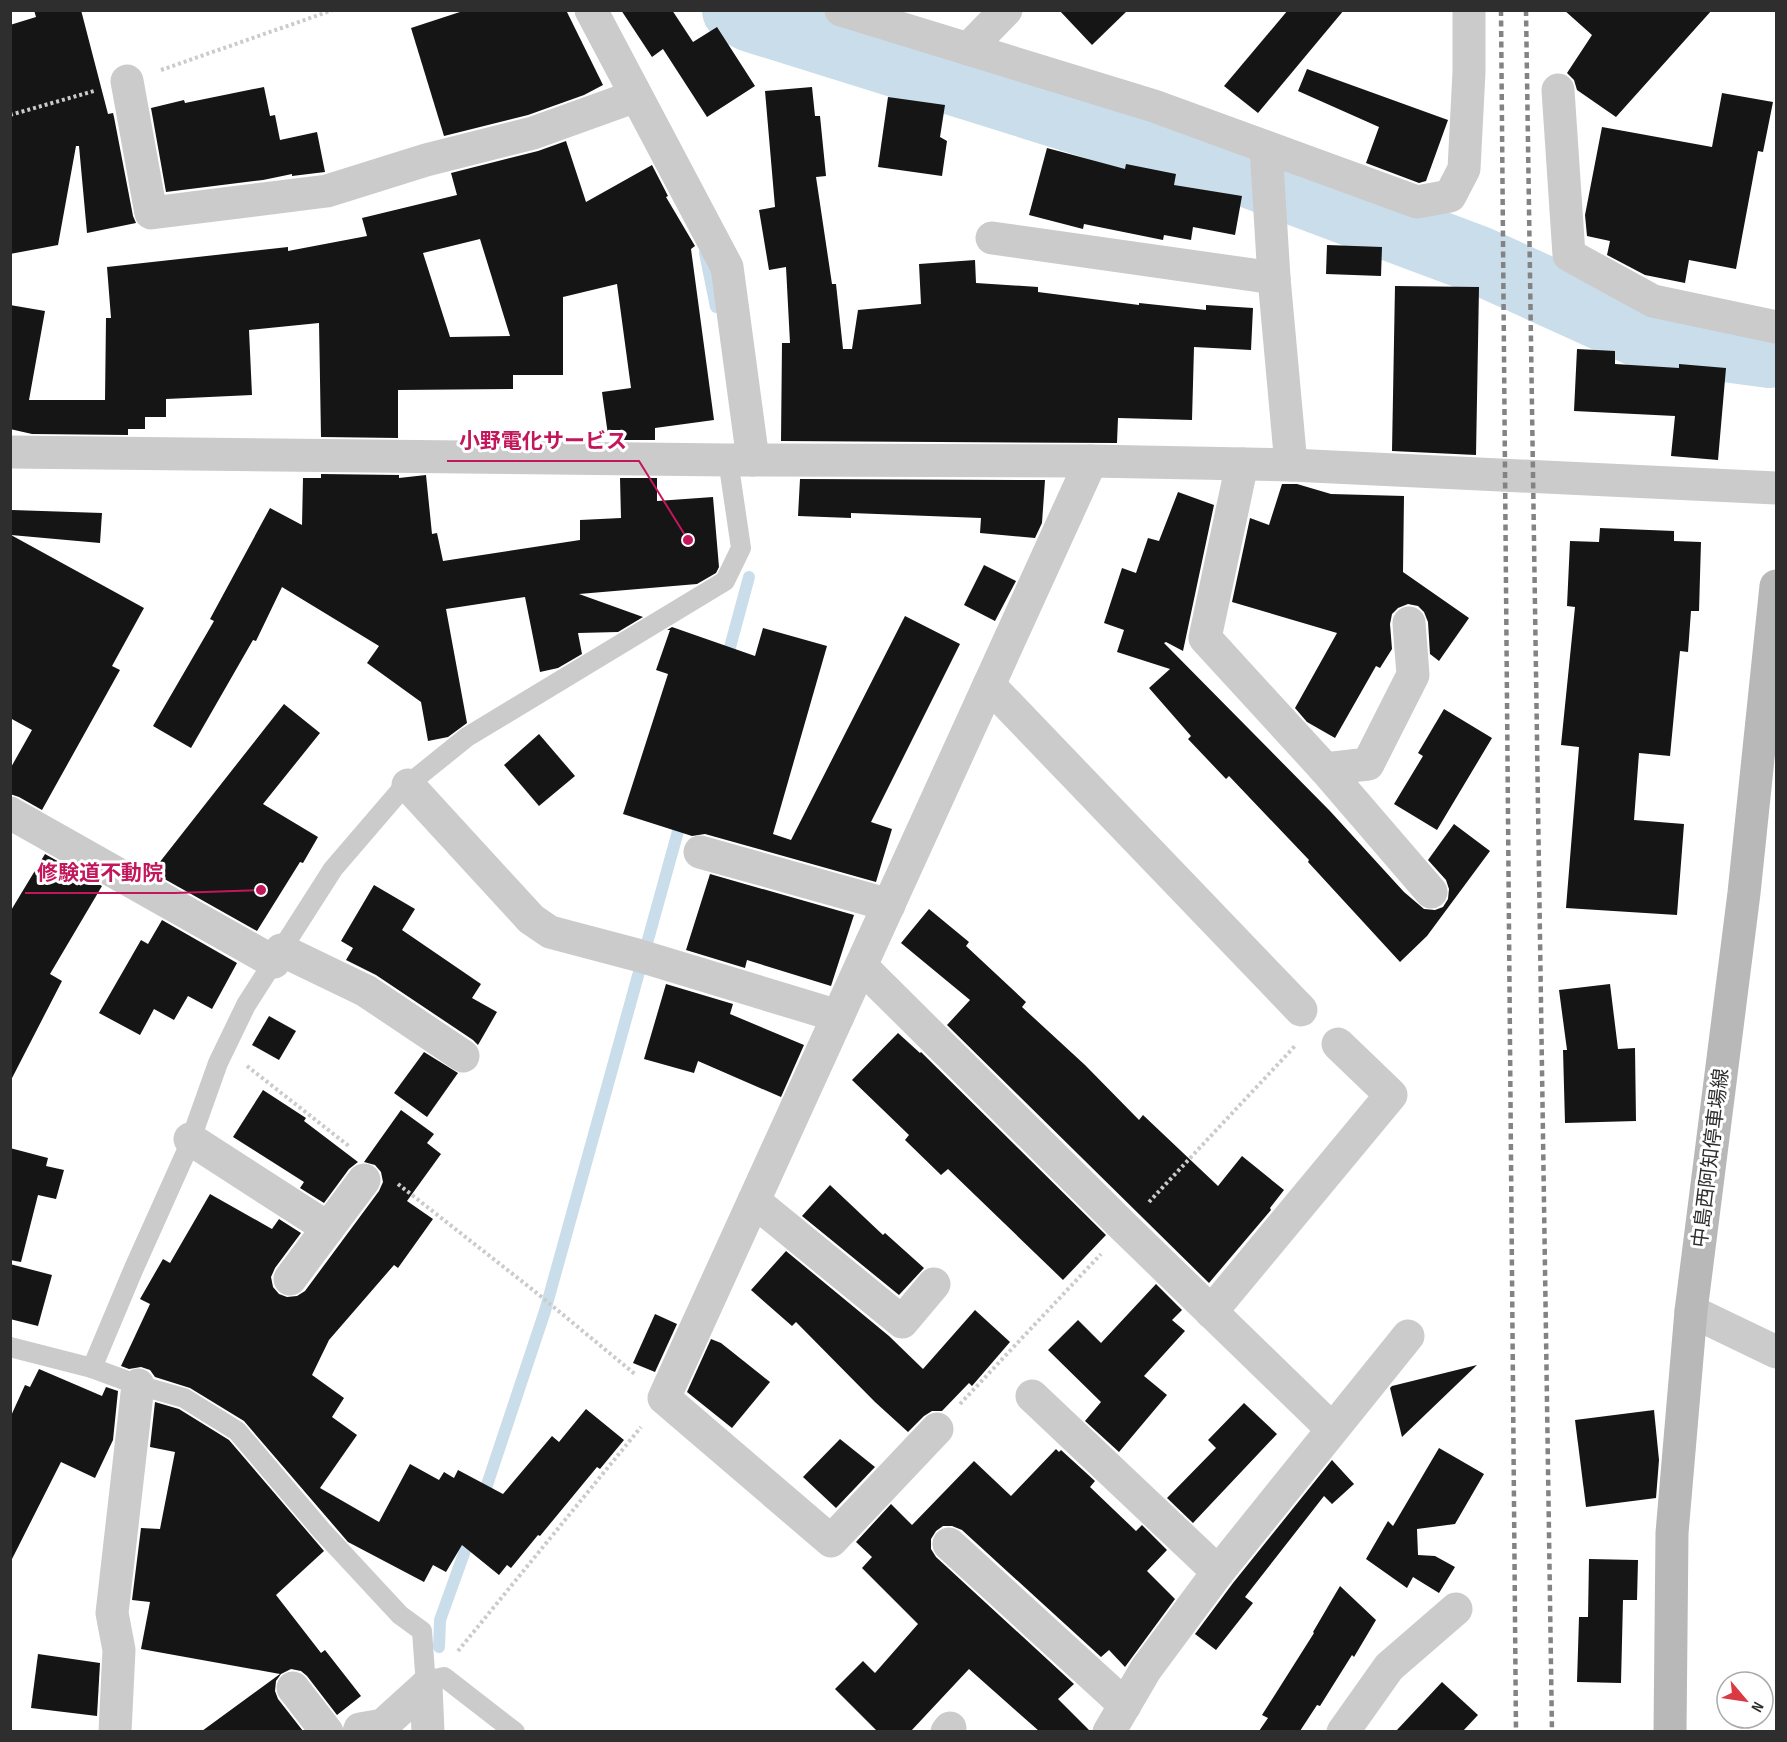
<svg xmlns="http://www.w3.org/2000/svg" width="1787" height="1742" viewBox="0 0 1787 1742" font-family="'Sofia Sans Condensed','Noto Sans JP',sans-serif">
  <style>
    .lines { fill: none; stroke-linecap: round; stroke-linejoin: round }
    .stream { stroke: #caddea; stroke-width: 12 }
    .river { stroke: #caddea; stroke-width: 68 }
    .building { fill: #151515; fill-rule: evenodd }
    .path { stroke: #cbcbcb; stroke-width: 4; stroke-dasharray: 3 3; stroke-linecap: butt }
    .lane { stroke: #cbcbcb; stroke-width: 20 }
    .street { stroke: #cbcbcb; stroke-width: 33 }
    .secondary { stroke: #b8b8b8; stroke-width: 33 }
    .rail { stroke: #838383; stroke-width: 4.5; stroke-dasharray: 6 4.5; stroke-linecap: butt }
    .labels { text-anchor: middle; stroke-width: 6; stroke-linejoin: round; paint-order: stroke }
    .street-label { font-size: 20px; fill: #2e2e2e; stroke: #fff }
    .leader { fill: none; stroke: #c2185b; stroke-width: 2 }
    .callout-dot { fill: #c2185b; stroke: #fff; stroke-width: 2 }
    .callout-label { font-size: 21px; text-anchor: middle; font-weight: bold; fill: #c2185b; stroke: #fff; stroke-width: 6; stroke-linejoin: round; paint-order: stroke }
  </style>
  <rect width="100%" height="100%" fill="#fff"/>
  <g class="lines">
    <g class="stream">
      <polyline points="705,253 716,307"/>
      <polyline points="726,662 749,577"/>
      <polyline points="482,1500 545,1311 682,817"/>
      <polyline points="439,1647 440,1620 471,1534"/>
    </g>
    <polyline class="river" points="736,10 751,18 1244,172 1476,259 1650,338 1770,354"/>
  </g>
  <g class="building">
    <polygon points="34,10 81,10 108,114 113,113 114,117 133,216 136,223 87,233 79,146 76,146 58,245 10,254 10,25 36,17"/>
    <polygon points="466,10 566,10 603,85 584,95 528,115 444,136 411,28"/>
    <polygon points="621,10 672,10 693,42 717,27 755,86 707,117 663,49 652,57"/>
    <polygon points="1059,10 1128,10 1092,45"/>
    <polygon points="1288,10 1344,10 1258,113 1224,86"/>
    <polygon points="1564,10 1712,10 1616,117 1577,90 1574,80 1567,73 1592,35"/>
    <polygon points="1307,69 1448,120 1426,181 1419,183 1366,163 1379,127 1298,91"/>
    <polygon points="264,87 270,116 275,115 280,140 317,132 325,172 292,176 292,174 263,180 166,192 151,108 184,100 185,103"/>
    <polygon points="812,87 815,116 820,116 826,176 816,177 832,284 836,284 843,349 852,349 858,310 921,304 919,264 975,260 976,283 1038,287 1038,292 1139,305 1139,303 1206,310 1206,305 1253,308 1251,350 1194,347 1192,420 1118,418 1117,443 781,441 782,343 790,343 786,267 769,270 759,210 775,207 765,91"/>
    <polygon points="1722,93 1773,102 1763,152 1758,151 1736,269 1689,260 1685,283 1645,275 1607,255 1610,241 1587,236 1585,215 1602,127 1712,147"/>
    <polygon points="888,97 945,105 940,137 947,141 942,176 878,167"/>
    <path d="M566,141L586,202L652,165L668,196L666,197L695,246L691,249L714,420L655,428V440H619V433L608,435L602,392L631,388L617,284L563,297V375H513V389L398,390V438L321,437L319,323L249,330L252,395L166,399V417H145V429H128V435L32,434L10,429V305L45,311L29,400H105L106,318H111L107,267L288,247V251L367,236L362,218L457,195L451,173L538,151ZM480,239L510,336L450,337L423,253Z"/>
    <polygon points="1047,148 1125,169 1126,164 1176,174 1174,185 1242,196 1235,235 1193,227 1191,240 1164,235 1163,240 1084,224 1083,229 1029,215"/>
    <polygon points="1327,245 1382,247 1381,276 1326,274"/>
    <polygon points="1395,286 1479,287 1476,455 1392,451"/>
    <polygon points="1577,349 1615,351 1615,364 1679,368 1679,364 1726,368 1718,460 1671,456 1675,416 1574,411"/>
    <polygon points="321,474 399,475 399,478 426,475 432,534 437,533 443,561 580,540 580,520 621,518 620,478 657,478 657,501 713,497 719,567 716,573 697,584 579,594 643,617 618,632 578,633 582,654 558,668 540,672 525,597 446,609 467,723 448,737 428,741 421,702 367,663 379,646 282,587 256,641 253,640 191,748 153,726 214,621 210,619 270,508 302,525 303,478 321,478"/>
    <polygon points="800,479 1045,480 1042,523 1035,538 980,533 981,518 851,513 851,518 798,516"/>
    <polygon points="1282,484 1297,484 1331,494 1404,496 1403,572 1469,618 1439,661 1430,654 1428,622 1424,612 1418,606 1408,604 1398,608 1392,614 1390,624 1392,649 1380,668 1376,666 1335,738 1307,722 1295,708 1337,633 1232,602 1250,518 1269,525"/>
    <polygon points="1178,492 1214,505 1183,651 1166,642 1164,643 1330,811 1404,892 1424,909 1435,910 1443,907 1448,899 1449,889 1446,880 1428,860 1454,824 1490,851 1427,936 1400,962 1308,862 1309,860 1229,776 1226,779 1188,739 1191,736 1149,688 1170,669 1117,652 1124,630 1104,623 1122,568 1136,573 1148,538 1159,541"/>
    <polygon points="12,510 102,513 100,543 11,535 144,608 112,666 120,670 42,810 19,797 10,794 10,769 32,730 10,718 10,526"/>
    <polygon points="1600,528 1674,531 1674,541 1701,542 1699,611 1691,611 1688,652 1680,651 1670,756 1639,753 1634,820 1684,824 1677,915 1566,908 1579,747 1561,745 1575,607 1567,606 1570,541 1599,542"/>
    <polygon points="984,565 1016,581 995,621 964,605"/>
    <polygon points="905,616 960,644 871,822 892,829 876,882 705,834 692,836 623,814 668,674 656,670 670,630 667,630 672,627 755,656 763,628 827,646 773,834 791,840"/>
    <polygon points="284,704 320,733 263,804 318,837 303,863 300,862 257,931 152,872"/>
    <polygon points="1444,709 1492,738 1437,830 1394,804 1423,756 1418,753"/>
    <polygon points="539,734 575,776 539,806 504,765"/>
    <polygon points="45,854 102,886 50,974 62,981 10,1082 10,912"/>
    <polygon points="710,874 854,915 831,986 747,960 745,968 686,950"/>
    <polygon points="374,885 415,909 402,930 481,984 472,998 497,1012 478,1045 473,1040 376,975 346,960 353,948 341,941"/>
    <polygon points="929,909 969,942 966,946 1026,1002 1022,1007 1085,1065 1139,1120 1143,1115 1218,1186 1242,1156 1284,1190 1270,1208 1271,1210 1209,1283 947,1025 970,1000 901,943"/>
    <polygon points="162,920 237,963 212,1009 188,996 174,1020 154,1009 140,1035 99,1013 141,940 148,944"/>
    <polygon points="666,984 733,1004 730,1014 804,1045 781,1097 698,1061 694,1073 644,1059"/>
    <polygon points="1610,984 1618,1049 1635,1048 1636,1121 1565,1123 1563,1050 1567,1050 1559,990"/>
    <polygon points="269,1016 296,1031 279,1060 252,1045"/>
    <polygon points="898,1033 920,1053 921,1052 1106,1235 1063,1280 948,1169 941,1175 905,1140 909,1135 852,1080"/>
    <polygon points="424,1052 458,1073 427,1117 394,1093"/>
    <polygon points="263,1090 306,1118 304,1121 358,1162 349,1169 324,1203 300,1188 304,1182 233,1137"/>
    <polygon points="401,1110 434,1134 427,1143 441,1154 407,1201 433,1219 398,1268 394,1265 329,1340 312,1375 344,1398 332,1417 357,1435 320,1488 379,1522 410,1464 439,1480 444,1472 454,1478 458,1470 503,1494 552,1436 559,1442 586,1409 624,1440 600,1469 597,1467 540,1536 538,1535 511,1568 507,1565 499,1575 462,1545 446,1572 433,1565 424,1582 348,1542 244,1421 190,1388 155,1377 150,1370 141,1367 129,1369 121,1366 150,1304 140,1299 163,1259 170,1263 210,1194 272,1229 279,1219 301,1233 275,1268 271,1277 273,1287 279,1294 287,1297 297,1296 305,1291 379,1191 383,1182 381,1172 375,1165 364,1162"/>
    <polygon points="10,1148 48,1158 46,1166 64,1170 56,1199 38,1195 21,1262 10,1260"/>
    <polygon points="830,1185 883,1235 885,1233 924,1268 899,1295 802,1216"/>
    <polygon points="786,1251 889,1336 923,1369 975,1310 1010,1342 972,1386 969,1383 942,1411 932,1411 924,1416 908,1432 875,1402 796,1322 792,1326 751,1290"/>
    <polygon points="10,1264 52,1275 38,1326 10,1319"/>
    <polygon points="1156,1284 1182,1310 1172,1320 1185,1331 1144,1376 1167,1395 1119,1452 1085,1421 1101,1402 1048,1350 1078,1320 1101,1343"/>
    <polygon points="655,1314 677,1324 655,1372 633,1363"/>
    <polygon points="711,1339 721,1343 770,1382 732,1428 687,1392"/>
    <polygon points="1477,1365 1402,1437 1390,1388 1392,1386"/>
    <polygon points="39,1369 102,1396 106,1387 118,1391 113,1440 95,1478 61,1462 10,1563 10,1418 25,1385 30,1387"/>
    <polygon points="155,1402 179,1409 229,1440 324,1551 276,1595 321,1653 325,1650 361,1696 337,1715 307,1676 301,1671 291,1669 281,1674 276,1681 275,1691 278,1699 303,1731 202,1731 280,1674 141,1649 150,1602 132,1600 141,1528 160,1529 175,1452 150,1447"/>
    <polygon points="1244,1403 1277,1434 1193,1523 1167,1498 1216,1448 1208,1440"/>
    <polygon points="1654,1410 1659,1460 1656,1498 1586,1507 1575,1420"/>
    <polygon points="840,1439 875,1467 836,1508 803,1477"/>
    <polygon points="1439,1448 1484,1474 1455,1524 1417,1529 1418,1555 1435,1556 1455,1567 1439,1593 1413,1577 1407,1588 1366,1559 1388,1521 1393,1526"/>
    <polygon points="1056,1449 1059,1452 1061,1450 1095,1481 1090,1487 1136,1531 1142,1525 1167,1550 1147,1571 1175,1599 1125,1667 1109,1650 1101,1657 962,1530 952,1526 943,1526 936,1531 931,1539 931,1549 936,1557 1074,1684 1058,1699 1090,1731 1039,1731 969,1669 911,1731 877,1731 835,1689 863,1661 875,1673 918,1624 862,1568 872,1557 856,1542 891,1504 912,1525 974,1461 1011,1496"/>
    <polygon points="1332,1460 1354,1484 1332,1504 1324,1496 1245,1597 1253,1603 1216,1650 1195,1634 1233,1583"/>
    <polygon points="1589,1559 1638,1560 1637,1600 1623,1600 1621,1683 1577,1682 1579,1617 1588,1617"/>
    <polygon points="1340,1586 1376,1620 1354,1657 1352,1655 1320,1706 1317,1705 1300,1731 1259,1731 1268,1718 1262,1715 1314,1633 1313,1632"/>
    <polygon points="38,1654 100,1663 97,1716 31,1708"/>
    <polygon points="1442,1682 1478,1715 1463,1731 1396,1731"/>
  </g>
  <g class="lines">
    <g class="path">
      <polyline points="161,70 333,10"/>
      <polyline points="10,115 94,91"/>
      <polyline points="247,1066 350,1147"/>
      <polyline points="398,1184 533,1290 636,1375"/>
      <polyline points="1149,1202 1295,1046"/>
      <polyline points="960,1404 1101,1254"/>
      <polyline points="458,1651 641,1427"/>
    </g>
    <g class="lane">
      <polyline points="10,1347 92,1368 138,1385 184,1398 237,1431 322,1531 400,1615 422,1631 426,1686"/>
      <polyline points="92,1368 134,1268 187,1150 218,1063 246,1005 333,869 400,791 467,737 725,581 741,548 728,460"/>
      <polyline points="426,1681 444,1677 515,1732"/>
    </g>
    <g class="street">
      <polyline points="591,10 727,267 753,460"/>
      <polyline points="841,10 1154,106 1417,202 1450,196 1464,169 1469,72 1469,10"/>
      <polyline points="968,49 1006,10"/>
      <polyline points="127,81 151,213 327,191 426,160 533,133 636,96"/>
      <polyline points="1558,90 1569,255 1653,301 1776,327"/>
      <polyline points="1266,147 1274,278 1291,465"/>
      <polyline points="992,238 1274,278"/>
      <polyline points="10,452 728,460 1091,461 1291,465 1776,488"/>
      <polyline points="1242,464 1205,638 1325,769 1368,764 1413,675 1409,623"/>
      <polyline points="989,685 1301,1010"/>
      <polyline points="1325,769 1431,892"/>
      <polyline points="408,785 531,919 550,932 637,955 838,1016"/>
      <polyline points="10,813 274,962"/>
      <polyline points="700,852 889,905"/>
      <polyline points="281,950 366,991 463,1056"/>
      <polyline points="861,966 1125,1228 1332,1429"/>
      <polyline points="190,1139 328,1228"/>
      <polyline points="754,1201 902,1322 934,1284"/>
      <polyline points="290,1279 364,1180"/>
      <polyline points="1691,1311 1776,1352"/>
      <polyline points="1211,1312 1391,1095 1338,1044"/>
      <polyline points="1032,1396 1218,1572"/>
      <polyline points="937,1429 831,1541 664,1398 1091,461"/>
      <polyline points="949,1544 1125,1705"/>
      <polyline points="426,1686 428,1732"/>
      <polyline points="293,1688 327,1732"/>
      <polyline points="115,1732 119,1650 112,1613 138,1385"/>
      <polyline points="359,1732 360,1729 383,1725 426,1686"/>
      <polyline points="947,1732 950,1728"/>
      <polyline points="1109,1732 1146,1669 1218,1572 1408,1336"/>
      <polyline points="1343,1732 1389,1667 1456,1609"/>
    </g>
    <polyline class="secondary" points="1670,1732 1672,1533 1691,1311 1744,893 1776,586"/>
    <g class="rail">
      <polyline points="1501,10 1516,1732"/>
      <polyline points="1526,10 1552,1732"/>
    </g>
  </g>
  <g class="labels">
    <g class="street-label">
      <text transform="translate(1710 1158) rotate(-83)" y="7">中島西阿知停車場線</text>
    </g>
  </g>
  <path class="leader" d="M688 540L639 461H447M261 890L175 893H25"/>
  <g class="callout-dot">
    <circle cx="688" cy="540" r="6"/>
    <circle cx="261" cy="890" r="6"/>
  </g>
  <g class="callout-label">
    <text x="543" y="448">小野電化サービス</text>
    <text x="100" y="880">修験道不動院</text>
  </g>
  <rect width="1787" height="1742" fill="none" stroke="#2e2e2e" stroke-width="24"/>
  <g transform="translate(1745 1700) rotate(119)"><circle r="28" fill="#ffffff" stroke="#ababab" stroke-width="1.5"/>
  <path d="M0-4.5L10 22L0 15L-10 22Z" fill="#db3a44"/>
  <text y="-9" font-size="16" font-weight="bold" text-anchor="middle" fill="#2e2e2e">N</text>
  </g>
</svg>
